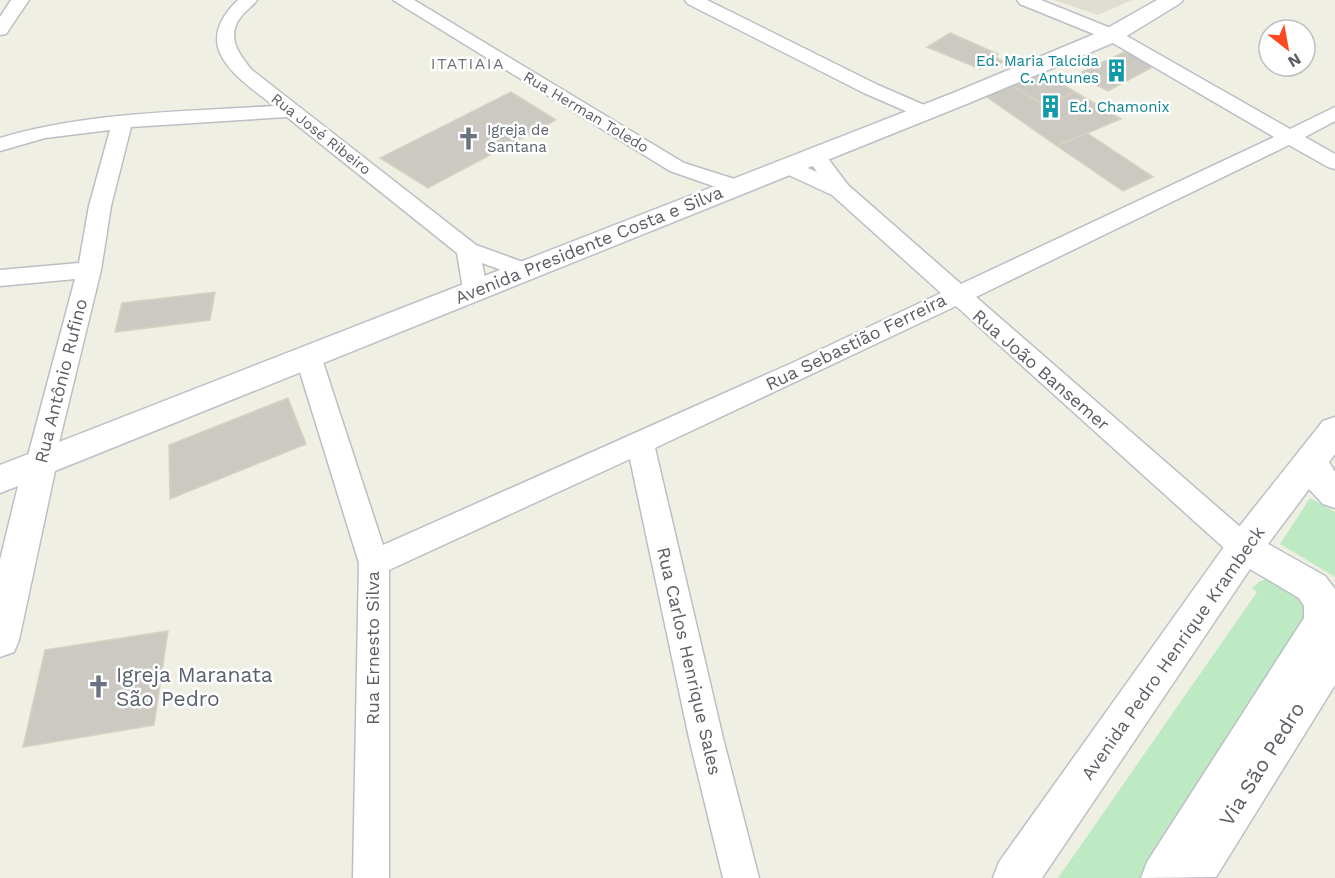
<svg xmlns="http://www.w3.org/2000/svg" width="1335" height="878" viewBox="0 0 1335 878" font-family="'Work Sans',sans-serif">
  <style>
    .education { fill: #e0ded3 }
    .green { fill: #beeac3 }
    .building { fill: #cbc9c1; stroke: #d6d2c2; stroke-width: 1.5 }
    .lines { fill: none; stroke-linecap: round; stroke-linejoin: round }
    .street-casing { stroke: #bcbec4; stroke-width: 3 }
    .secondary-casing { stroke: #bdbfc7; stroke-width: 3 }
    .street { fill: #fff; fill-rule: evenodd }
    .secondary { fill: #fff; fill-rule: evenodd }
    .labels { text-anchor: middle; stroke-width: 5; stroke-linejoin: round; paint-order: stroke }
    .far-culture-label { font-size: 15px; fill: #0d838f; stroke: #fff; text-anchor: end }
    .far-street-label { font-size: 15px; fill: #5c5f66; stroke: #fff }
    .far-worship-label { font-size: 15px; fill: #5b616d; stroke: #fff; text-anchor: start }
    .far-neighbourhood-label { font-size: 16px; letter-spacing: 1.5px; fill: #6d7179; stroke: #fff }
    .street-label { font-size: 18px; fill: #5c5f66; stroke: #fff }
    .near-worship-label { font-size: 21px; fill: #5b616d; stroke: #fff; text-anchor: start }
    .near-street-label { font-size: 21px; fill: #5c5f66; stroke: #fff }
  </style>
  <rect width="100%" height="100%" fill="#f0efe4"/>
  <polygon class="education" points="1054,0 1132,0 1098,15"/>
  <g class="green">
    <polygon points="1310,498 1335,512 1335,577 1280,544"/>
    <polygon points="1268,579 1277,580 1308,605 1311,621 1140,878 1058,878 1257,592 1252,588 1260,581"/>
  </g>
  <g class="building">
    <polygon points="950,33 998,54 995,57 1004,62 980,69 927,47"/>
    <polygon points="1124,52 1135,53 1147,61 1151,68 1108,91 1082,78 1082,72"/>
    <polygon points="1041,72 1121,119 1057,146 984,95"/>
    <polygon points="1041,72 1075,92 1045,106 1010,84"/>
    <polygon points="511,92 556,120 428,188 380,158"/>
    <polygon points="1087,133 1153,177 1123,191 1057,146"/>
    <polygon points="215,292 210,320 115,332 122,303"/>
    <polygon points="288,398 306,444 170,499 169,445"/>
    <polygon points="168,631 154,725 23,747 45,650"/>
  </g>
  <g class="lines">
    <defs>
      <g id="street">
        <polygon points="11,0 29,0 6,34 0,35 0,17"/>
        <path d="M238,0H257C252,7 245,11 240,18C226,37 239,55 252,70L476,245L531,265L535,270L531,275L523,278L482,263L487,289L483,295L475,297L467,295L463,289L457,253L287,117L131,127L111,206L101,270L54,463L50,471L40,474L30,471L26,463L75,279L0,286V270L79,263L89,206L110,130L45,138L0,151V138C88,112 182,112 274,106C236,76 189,47 238,0Z"/>
        <polygon points="393,0 414,0 684,163 744,182 747,187 744,192 736,194 670,171"/>
        <polygon points="685,0 707,0 878,85 931,108 934,112 931,116 917,116 864,93 688,4"/>
        <path d="M1017,0H1041L1118,31L1290,129L1335,107V121L1305,137L1335,154V169L1328,167L1289,145L976,297L1254,539L1259,548L1254,557L1244,560L1234,557L956,306L655,448L723,738L759,878H723L689,738L630,459L389,570V878H353L359,563L295,356L299,350L308,347L317,350L321,356L383,545L792,363L941,293L832,195L780,171L777,167L780,163C793,159 805,167 817,172L806,156L809,152L816,150L823,152L848,185L961,284L1274,137L1106,39L1020,4Z"/>
      </g>
      <g id="secondary">
        <polygon points="1157,0 1183,0 1179,4 1120,40 969,103 55,471 19,640 14,652 0,657 0,560 18,486 0,493 0,465 953,93 1104,30"/>
        <polygon points="1335,417 1335,454 1329,462 1335,472 1335,508 1323,504 1309,489 1268,544 1325,576 1335,589 1335,685 1216,877 1141,878 1147,862 1304,618 1304,606 1299,598 1250,569 1042,878 993,878 999,862 1231,537 1323,421"/>
      </g>
    </defs>
    <use href="#street" class="street-casing"/>
    <use href="#secondary" class="secondary-casing"/>
    <use href="#street" class="street"/>
    <use href="#secondary" class="secondary"/>
  </g>
  <defs>
    <symbol id="building-bare" viewBox="-9 -9 18 18"><path d="M-4-6H4V6H1V3H-1V6H-4ZM-2.5-4.3h1.7v1.8h-1.7ZM.8-4.3h1.7v1.8H.8ZM-2.5-1h1.7V.8h-1.7ZM.8-1h1.7V.8H.8Z" fill="#0f9aa8" stroke="#fff" stroke-width="2.5" paint-order="stroke"/></symbol>
    <symbol id="church-bare" viewBox="-9 -9 18 18"><path d="M-1.2-6h2.4v3.5h3.3v2.4h-3.3V6h-2.4V-.1h-3.3v-2.4h3.3Z" fill="#6b7280" stroke="#fff" stroke-width="2.5" paint-order="stroke"/></symbol>
  </defs>
  <g fill-rule="evenodd">
    <use href="#building-bare" x="1100" y="54" width="33" height="33"/>
    <use href="#building-bare" x="1034" y="90" width="33" height="33"/>
    <use href="#church-bare" x="452" y="122" width="33" height="33"/>
    <use href="#church-bare" x="82" y="670" width="33" height="33"/>
  </g>
  <g class="labels">
    <g class="far-culture-label">
      <text x="1099" y="66">Ed. Maria Talcida<tspan x="1099" dy="17">C. Antunes</tspan></text>
      <text x="1069" y="112" text-anchor="start">Ed. Chamonix</text>
    </g>
    <g class="far-street-label">
      <text transform="translate(586 112) rotate(31)" y="5">Rua Herman Toledo</text>
      <text transform="translate(321 134) rotate(38)" y="5">Rua José Ribeiro</text>
    </g>
    <g class="far-worship-label">
      <text x="487" y="135">Igreja de<tspan x="487" dy="17">Santana</tspan></text>
    </g>
    <g class="far-neighbourhood-label">
      <text x="468" y="69">ITATIAIA</text>
    </g>
    <g class="street-label">
      <text transform="translate(589 245) rotate(-22)" y="6">Avenida Presidente Costa e Silva</text>
      <text transform="translate(856 342) rotate(-26)" y="6">Rua Sebastião Ferreira</text>
      <text transform="translate(1041 370) rotate(41)" y="6">Rua João Bansemer</text>
      <text transform="translate(61 381) rotate(-76)" y="6">Rua Antônio Rufino</text>
      <text transform="translate(373 648) rotate(-90)" y="6">Rua Ernesto Silva</text>
      <text transform="translate(1173 653) rotate(-55)" y="6">Avenida Pedro Henrique Krambeck</text>
      <text transform="translate(689 661) rotate(77)" y="6">Rua Carlos Henrique Sales</text>
    </g>
    <g class="near-worship-label">
      <text x="116" y="682">Igreja Maranata<tspan x="116" dy="24">São Pedro</tspan></text>
    </g>
    <g class="near-street-label">
      <text transform="translate(1262 764) rotate(-58)" y="7">Via São Pedro</text>
    </g>
  </g>
  <g transform="translate(1287 48) rotate(149)"><circle r="28" fill="#ffffff" stroke="#bebfc2" stroke-width="1.5"/>
  <path d="M0-4.5L10 22L0 15L-10 22Z" fill="#fb4a1f"/>
  <text y="-9" font-size="16" font-weight="bold" text-anchor="middle" fill="#5c5f66">N</text>
  </g>
</svg>
